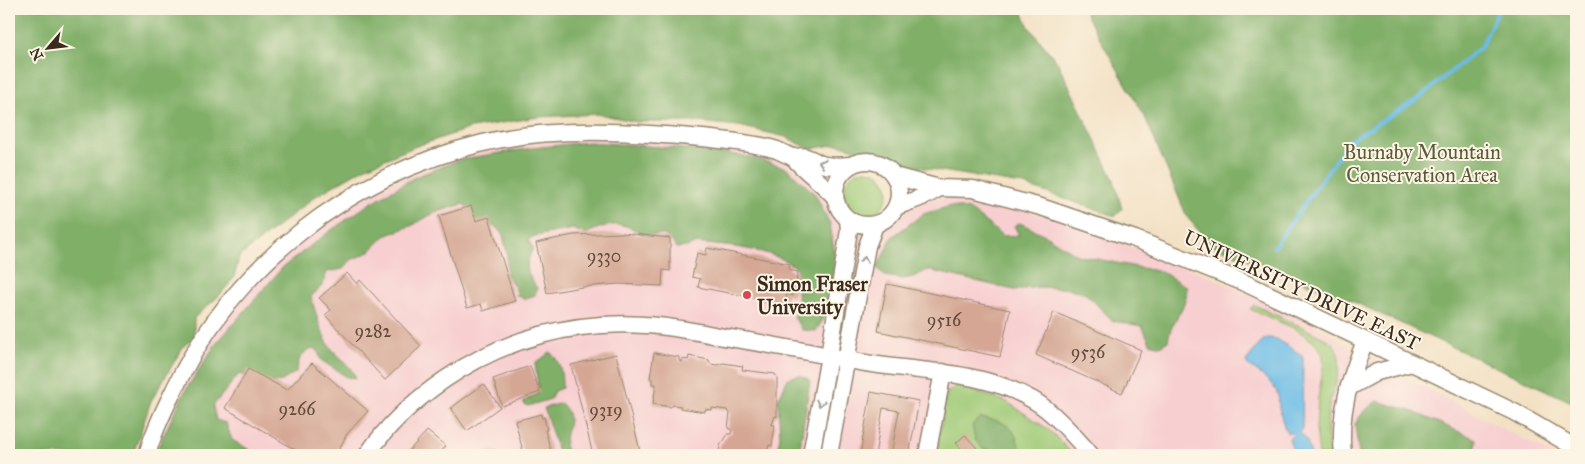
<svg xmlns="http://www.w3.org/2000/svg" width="1585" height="464" viewBox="0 0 1585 464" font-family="'IM FELL Great Primer',serif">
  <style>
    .built { fill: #f7cfd0 }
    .green { fill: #a1cb78; stroke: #6e7a4b }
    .forest { fill: #80af68; stroke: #5e6c43 }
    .water { fill: #6bbce7; stroke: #537382 }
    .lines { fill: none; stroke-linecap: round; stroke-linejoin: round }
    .stream { stroke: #6bbce7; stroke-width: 4 }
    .building { fill: #d4a693 }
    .minor-casing { stroke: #978671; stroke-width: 19 }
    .minor { stroke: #fff; stroke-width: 16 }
    .oneway { stroke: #a79f9a }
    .poi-dot { fill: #d1495b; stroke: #fcf5e5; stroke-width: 2 }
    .labels { text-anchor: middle; stroke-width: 4; stroke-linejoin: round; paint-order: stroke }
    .number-label { font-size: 18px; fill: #61493b }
    .park-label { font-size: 20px; fill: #5a5a39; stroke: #fcf5e5 }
    .poi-label { font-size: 20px; font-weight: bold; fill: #3b2a1e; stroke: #fcf5e5; text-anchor: start }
    .street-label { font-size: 20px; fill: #3b2a1e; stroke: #fcf5e5 }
  </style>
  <rect width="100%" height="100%" fill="#fcf5e5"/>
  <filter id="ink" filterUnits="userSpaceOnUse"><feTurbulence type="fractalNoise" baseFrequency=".02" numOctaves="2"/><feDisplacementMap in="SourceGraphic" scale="10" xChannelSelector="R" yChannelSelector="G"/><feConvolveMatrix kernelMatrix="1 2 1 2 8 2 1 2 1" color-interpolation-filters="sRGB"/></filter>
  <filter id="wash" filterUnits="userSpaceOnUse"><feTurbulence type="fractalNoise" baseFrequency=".0096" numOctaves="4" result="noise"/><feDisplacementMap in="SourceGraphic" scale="20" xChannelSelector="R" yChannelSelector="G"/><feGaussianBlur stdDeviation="1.12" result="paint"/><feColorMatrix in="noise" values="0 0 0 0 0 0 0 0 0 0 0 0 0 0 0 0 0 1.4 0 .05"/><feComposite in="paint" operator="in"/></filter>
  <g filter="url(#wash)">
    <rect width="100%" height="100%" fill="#f3e1c4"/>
    <polygon class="built" points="601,138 638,140 756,153 784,163 803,174 825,196 833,216 842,232 877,238 894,224 904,213 927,201 948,197 971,196 987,199 1065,222 1200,273 1237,289 1327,332 1337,338 1340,342 1382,362 1388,375 1399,377 1414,382 1554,455 155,455 165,425 205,348 233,309 257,281 312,232 358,201 403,178 467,155 522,144"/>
    <g class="green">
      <circle cx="866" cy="192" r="22"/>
      <path d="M1254,305L1304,328L1330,341C1337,346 1340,357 1339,366C1339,376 1334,387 1331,397C1326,416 1326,436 1330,455H1319L1316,428L1318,398L1324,362L1322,353L1315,343L1296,329L1250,309Z"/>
      <polygon points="957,385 1007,402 1048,429 1074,455 936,455 946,394"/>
    </g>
    <g class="forest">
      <polygon points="9,9 1021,9 1029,27 1058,63 1114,180 1122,209 1115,216 1021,184 912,166 838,144 810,149 786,137 739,126 697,122 637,122 599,114 538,117 471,128 414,147 364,168 316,196 239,257 234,278 219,296 194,318 194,337 183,347 151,401 133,455 9,455"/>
      <polygon points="1083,9 1576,9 1576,404 1352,301 1211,245 1187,217 1145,117"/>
      <path d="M589,142L704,150L751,157L787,168L815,194L830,224L835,257L833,291L822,321L816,331L802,330L794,317L799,302L797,294V268C769,247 729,247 696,243L687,247L676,248C664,227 661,238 644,234C637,232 632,227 626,226C611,222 599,228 585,234L573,229L535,236L528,240L533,248C524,267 526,272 537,288L535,295L524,299L516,295L517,292L507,274V253L503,235L495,226H481L471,220V209L463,204L434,213L413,225L385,236L369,252L351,260L343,269L327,272L322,286L311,297C316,313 320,330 329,345C338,358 348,361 356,378L347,377L321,360L317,349L307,350L300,358L296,372L282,381L263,383L239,374L213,406L216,420L226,423L232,440L250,450L253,455H154L185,391L215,345L283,267L330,231L369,204L415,177L462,159L532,148Z"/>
      <path d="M951,206L970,210L1003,236L1019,235L1014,226L1020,223L1045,235L1077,255L1162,272L1187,287C1188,308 1170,321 1168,341L1160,346L1150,343L1142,326L1113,321L1086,294L1071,289L1041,287L1014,290L928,270L913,277L903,279L885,276L877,268L892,237L923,214Z"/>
      <path d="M550,352C561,361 562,374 562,388L554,391L551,399L528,406L524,404V401L539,393L535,364Z"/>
      <polygon points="800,375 810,380 799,455 776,455 780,437 778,400 788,378"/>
      <polygon points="1377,401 1409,410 1476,439 1475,455 1359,455 1355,424 1364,411"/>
      <path d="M561,403C577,419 564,428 565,444C565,448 569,452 570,455H559L544,408Z"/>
      <path d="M980,418C1008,421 1016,427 1021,455H992L990,449H983L975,440L972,425Z"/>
    </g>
    <path class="water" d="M1267,338L1277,339L1300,354L1303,358L1302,429L1299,432C1307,438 1308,445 1311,455H1294L1289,438L1294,435L1293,433H1287C1283,426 1281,414 1279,407C1278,403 1279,398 1278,395C1274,382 1257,372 1247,364L1246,361L1263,340Z"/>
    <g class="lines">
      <polyline class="stream" points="1274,247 1349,141 1419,98 1481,47 1499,9"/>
    </g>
    <g id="blocks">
      <g class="building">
        <polygon points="471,206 476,221 489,217 515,301 483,311 481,304 467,308 439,216"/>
        <polygon points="622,233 670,238 670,271 663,270 662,286 618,284 582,287 547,293 536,243 573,235"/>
        <polygon points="707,248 790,264 789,270 798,272 793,296 787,294 785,304 698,287 700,279 692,277 697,253 706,255"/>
        <polygon points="347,273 357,284 360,280 421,346 385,380 325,315 331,310 319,298"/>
        <polygon points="887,284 1010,310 1000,357 878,331"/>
        <polygon points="1054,312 1141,350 1122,393 1036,355"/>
        <polygon points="654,353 679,357 679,361 682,362 682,359 688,360 689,356 709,360 710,364 717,365 723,363 743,366 742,370 775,374 777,377 777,417 775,416 772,425 775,425 772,446 769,445 766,455 718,455 721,443 723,442 728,434 731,434 732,430 728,428 730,413 727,410 712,408 712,410 705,409 705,412 680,408 681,406 673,405 671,407 653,404 656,384 652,384 652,379 650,378"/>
        <polygon points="616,354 641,455 593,455 571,365"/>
        <polygon points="312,363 368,411 347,434 336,455 331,455 326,452 324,455 304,455 225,408 248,369 287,390"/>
        <polygon points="530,366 540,392 502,406 493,379"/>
        <polygon points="484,384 500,407 467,431 451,408"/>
        <polygon points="871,392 919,401 909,455 891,455 899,411 883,408 875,455 860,455"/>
        <polygon points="541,414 542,418 544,417 547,430 545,430 552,455 524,455 515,421"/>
        <polygon points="427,431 446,446 438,455 405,455"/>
        <polygon points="965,435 977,448 970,455 967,455 956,443"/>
        <polygon points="495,450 496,455 479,455"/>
      </g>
    </g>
  </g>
  <g filter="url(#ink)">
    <use href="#blocks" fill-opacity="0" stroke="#978671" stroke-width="1"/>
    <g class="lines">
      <defs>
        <g id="minor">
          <path d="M793,157C805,172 822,182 835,197"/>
          <circle cx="867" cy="193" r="32"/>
          <polyline points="894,176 939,188 973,189 1041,207 1135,239 1245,283 1514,412 1576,448"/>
          <path d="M896,207C908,202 930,196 939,188"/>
          <polyline points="1348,388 1377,372 1412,363"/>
          <path d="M147,455C153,433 163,412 173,392C232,266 348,176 483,143C537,130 595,130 649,134C685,136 721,139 756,145C763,146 770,148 777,150C782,152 788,156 793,157C797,157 801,155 806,157C811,158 816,162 821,164C831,167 841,166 851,165"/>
          <path d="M367,455C387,425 415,400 444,380C503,339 573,320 645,325C671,326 698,332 724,337C768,344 811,352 854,361C914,373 978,368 1033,400C1054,412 1075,437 1091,455"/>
          <polyline points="811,455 829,356 849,230 848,220"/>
          <polyline points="829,455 867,246 875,225"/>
          <polyline points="927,455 943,372"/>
          <path d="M1343,455C1338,415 1350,378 1365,341"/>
        </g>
      </defs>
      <use href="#minor" class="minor-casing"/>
      <use href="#minor" class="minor"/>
    </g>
    <defs><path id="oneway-chevron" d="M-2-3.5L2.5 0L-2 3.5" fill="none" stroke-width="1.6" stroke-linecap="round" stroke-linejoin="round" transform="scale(1.25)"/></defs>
    <g class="oneway">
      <use href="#oneway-chevron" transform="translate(822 163) rotate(-162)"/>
      <use href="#oneway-chevron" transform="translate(864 260) rotate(-79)"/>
      <use href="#oneway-chevron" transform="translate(820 403) rotate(102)"/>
    </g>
  </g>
  <circle class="poi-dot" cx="747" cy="295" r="5"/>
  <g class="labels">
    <g class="number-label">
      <text x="604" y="262">9330</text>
      <text x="944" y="326">9516</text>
      <text x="373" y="337">9282</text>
      <text x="1088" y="358">9536</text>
      <text x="297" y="415">9266</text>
      <text x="606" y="416">9319</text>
    </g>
    <g class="park-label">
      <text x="1422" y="159">Burnaby Mountain<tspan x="1422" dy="23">Conservation Area</tspan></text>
    </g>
    <g class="poi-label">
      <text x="757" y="291">Simon Fraser<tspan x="757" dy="23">University</tspan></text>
    </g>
    <g class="street-label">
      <text transform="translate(1302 290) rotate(25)" y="7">UNIVERSITY DRIVE EAST</text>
    </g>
  </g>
  <rect width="1585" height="464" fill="none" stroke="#fcf5e5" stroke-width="30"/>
  <g transform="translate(48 48) rotate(242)" stroke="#fcf5e5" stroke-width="4" paint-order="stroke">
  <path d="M0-4L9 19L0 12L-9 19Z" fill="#3b2a1e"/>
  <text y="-8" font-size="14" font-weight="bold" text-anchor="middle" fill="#3b2a1e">N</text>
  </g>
</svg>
